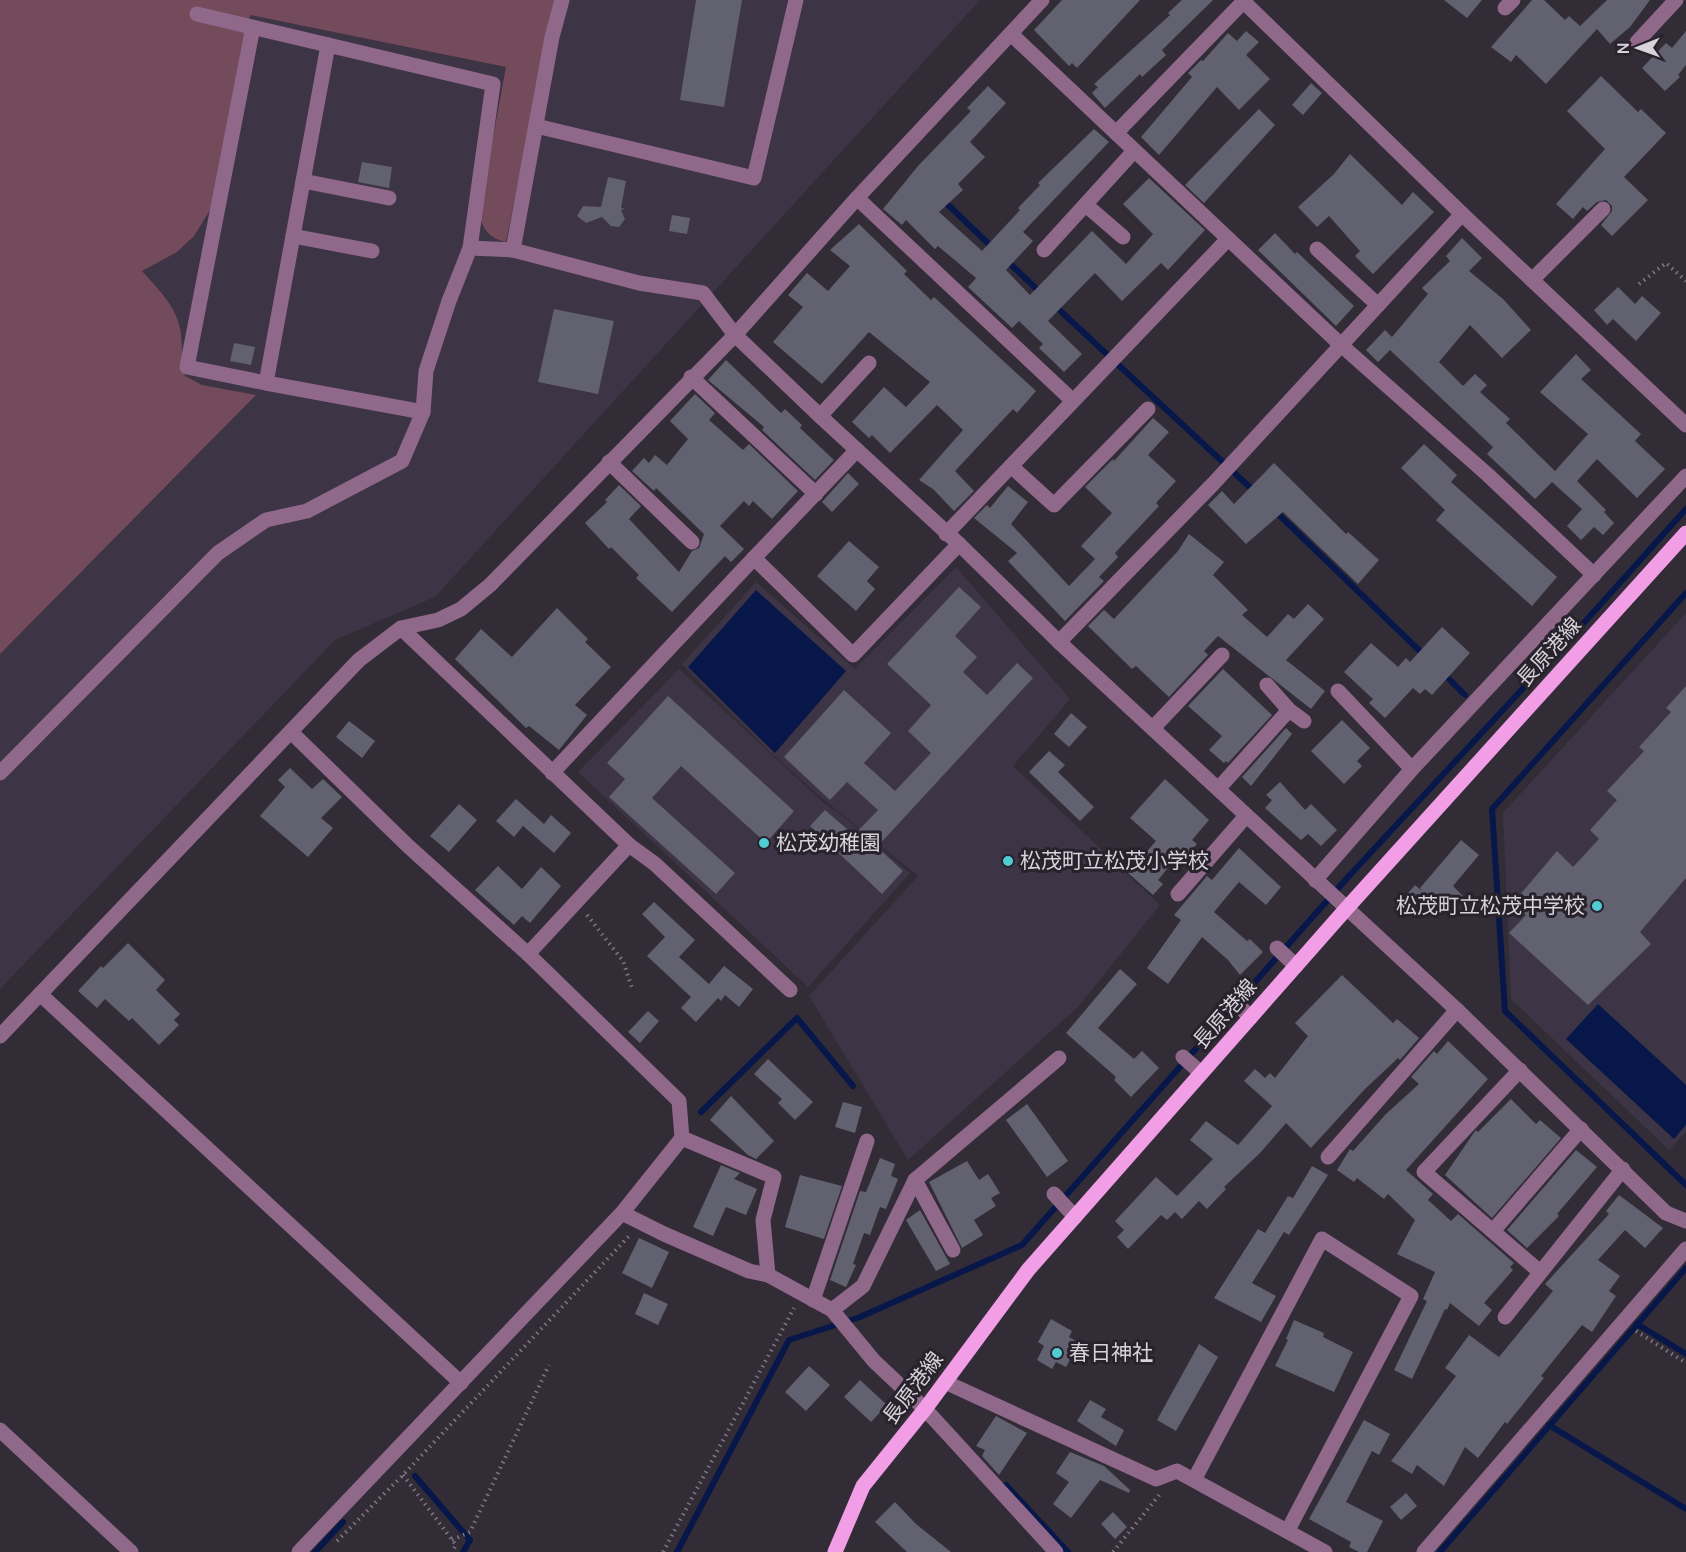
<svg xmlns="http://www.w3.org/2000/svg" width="1686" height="1552" viewBox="0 0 1686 1552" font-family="Manrope,'Noto Sans JP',sans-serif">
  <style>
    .built { fill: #3d3445 }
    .green { fill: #734b5b }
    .water { fill: #07174a }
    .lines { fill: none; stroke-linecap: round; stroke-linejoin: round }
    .stream { stroke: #07174a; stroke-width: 6 }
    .building { fill: #61616f }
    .path { stroke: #7d7881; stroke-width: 4; stroke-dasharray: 1.5 4.5; stroke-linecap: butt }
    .minor { stroke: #90688a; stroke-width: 15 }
    .major { stroke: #f19ee6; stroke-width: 15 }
    .poi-dot { fill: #51ccd2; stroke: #28222d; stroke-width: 2 }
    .labels { text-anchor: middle; stroke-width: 6; stroke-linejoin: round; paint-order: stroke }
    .street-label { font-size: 21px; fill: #d7d3da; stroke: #28222d }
    .poi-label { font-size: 21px; fill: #d7d3da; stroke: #28222d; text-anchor: start }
  </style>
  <rect width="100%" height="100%" fill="#322c37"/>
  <g class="built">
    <polygon points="0,0 980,0 435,597 335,640 0,989"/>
    <polygon points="956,567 1070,699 1013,766 1160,905 1079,1006 908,1160 809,996 918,876 817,794 770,752 682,664 756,582 855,669"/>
    <polygon points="1686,613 1686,1132 1669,1150 1511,999 1503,813"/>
    <polygon points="679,669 825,804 839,813 910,873 808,987 578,772"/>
  </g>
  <path class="green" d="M0,0H555L506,242C490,239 482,229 479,213L506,67L250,15L218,197L194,236L177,252L142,271C157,288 175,305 180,328C183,343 181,360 185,376L202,385L256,395L0,654Z"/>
  <g class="water">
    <polygon points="756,590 846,671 775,753 688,667"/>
    <polygon points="1598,1004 1686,1085 1686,1125 1674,1139 1566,1039"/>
  </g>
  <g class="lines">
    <g class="stream">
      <polyline points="943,200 994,249"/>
      <polyline points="1006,260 1042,294"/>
      <polyline points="1054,305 1255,492"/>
      <polyline points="1274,510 1426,657"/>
      <polyline points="1686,593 1492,809 1505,1011 1686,1185"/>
      <polyline points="1442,672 1465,695"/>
      <polyline points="701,1112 797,1018 853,1086"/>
      <polyline points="1637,1324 1686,1354"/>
      <polyline points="1549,1425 1686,1509"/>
      <polyline points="415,1476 470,1540 463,1552"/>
      <polyline points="1006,1485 1068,1552"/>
      <polyline points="315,1552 343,1522"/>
      <polyline points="677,1552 789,1340 860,1317 1022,1245 1349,876 1591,615 1686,509"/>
      <polyline points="1440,1552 1686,1268"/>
    </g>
  </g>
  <g class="building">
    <polygon points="696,0 742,0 724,107 680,100"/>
    <polygon points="1062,0 1140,0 1077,68 1072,63 1069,66 1034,30"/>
    <polygon points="1182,0 1213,0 1162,50 1166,55 1142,77 1140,74 1105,108 1092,93 1098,87 1094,84 1170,15 1168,13"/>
    <polygon points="1444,0 1482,0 1467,18"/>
    <polygon points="1532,0 1544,0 1565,20 1569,16 1580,26 1607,0 1650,0 1630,27 1610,44 1597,29 1546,84 1516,55 1511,62 1491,47"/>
    <polygon points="1246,31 1259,42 1246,55 1270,79 1239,110 1217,87 1159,155 1141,137 1192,77 1188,73 1201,60 1203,61 1228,33 1237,41"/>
    <polygon points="1686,31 1686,65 1678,75 1680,77 1665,91 1642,68 1666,43 1672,48"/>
    <polygon points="1601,76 1638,112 1641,109 1666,133 1624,177 1648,200 1612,236 1601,225 1612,211 1612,206 1606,200 1597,202 1587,211 1583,207 1573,219 1556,204 1605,149 1567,111"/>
    <polygon points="1311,83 1322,93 1303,115 1292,105"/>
    <polygon points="988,86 1006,103 970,142 985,157 958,184 963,190 939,212 982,251 1020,210 1018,208 1040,185 1038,183 1094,129 1109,142 1023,232 1033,241 1006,270 1030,295 1092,231 1126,264 1153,234 1123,204 1149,178 1205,230 1168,270 1161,263 1122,301 1095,273 1048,321 1082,354 1064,372 1039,348 1043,344 1019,321 1012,328 968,287 976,278 938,246 935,249 906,220 902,225 883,209 918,166 971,111 967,108"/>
    <polygon points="1259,109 1275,125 1204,203 1185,185"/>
    <polygon points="1350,154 1402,205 1413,192 1434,212 1373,274 1355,256 1360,251 1329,216 1317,227 1298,207 1334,174"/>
    <polygon points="362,162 392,167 389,188 358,182"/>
    <polygon points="608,177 626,181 621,208 625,209 621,210 625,219 619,227 611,226 602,217 586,223 577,216 583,206 601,207"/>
    <polygon points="672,215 690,218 687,234 669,231"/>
    <polygon points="859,224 907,271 904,274 931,300 934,297 1036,391 1017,413 1013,409 955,471 974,491 954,511 933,489 919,480 963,430 937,405 890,453 872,435 869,438 852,422 884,387 906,407 930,382 869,332 822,384 773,342 803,307 788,295 807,273 828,291 850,266 830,250"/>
    <polygon points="1275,233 1295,254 1297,252 1354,306 1336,326 1258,250"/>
    <polygon points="1462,238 1482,258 1469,271 1503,299 1531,330 1502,358 1470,325 1439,362 1463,386 1475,374 1487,385 1480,392 1510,419 1506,423 1555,471 1588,434 1540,392 1576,354 1591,370 1581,379 1641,434 1635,441 1665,469 1637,498 1597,459 1577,481 1606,510 1604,512 1614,523 1603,535 1594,527 1581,540 1567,526 1582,509 1552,482 1535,499 1487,454 1493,447 1390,350 1378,362 1366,350 1385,330 1392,337 1428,294 1422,288 1450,261 1446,256"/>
    <polygon points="1618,287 1635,304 1642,296 1661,313 1636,341 1613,319 1607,325 1594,310"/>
    <polygon points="554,309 614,321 598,394 538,382"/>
    <polygon points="234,343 255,347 251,365 230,361"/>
    <polygon points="726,360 781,413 785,409 802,425 800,428 834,460 815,480 762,430 764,427 708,380"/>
    <polygon points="695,394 715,413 709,420 743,450 749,444 798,491 772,519 753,501 749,506 744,501 720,526 744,549 731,562 725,556 672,612 636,578 639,575 611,547 609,549 585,523 607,502 605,500 619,485 641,506 629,519 679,572 692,551 699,548 704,534 656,488 654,491 632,471 644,458 649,463 655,455 667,465 688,439 670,421"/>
    <polygon points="1153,418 1169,432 1148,455 1176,481 1156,503 1159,506 1115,553 1118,557 1099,577 1104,581 1065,621 1008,561 1017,553 974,518 987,505 990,508 1008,486 1028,502 1011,524 1069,586 1095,559 1081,546 1112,513 1085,487 1113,459 1114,461"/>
    <polygon points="1424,444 1457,475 1451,482 1557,577 1532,606 1436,520 1445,510 1401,468"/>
    <polygon points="1274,463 1346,534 1348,532 1379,560 1358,584 1283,512 1246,544 1208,505 1222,491 1234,504"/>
    <polygon points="848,473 859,484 832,512 822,502"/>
    <polygon points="1189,534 1224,562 1213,575 1248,610 1242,615 1267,637 1288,614 1294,619 1308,604 1324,619 1286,660 1325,691 1311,709 1218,636 1204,651 1208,655 1169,697 1136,666 1132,669 1088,626 1104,610 1114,619 1178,551"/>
    <polygon points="849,541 879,567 867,581 875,589 856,611 817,576"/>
    <polygon points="959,587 981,607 955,636 977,657 963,672 987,695 1017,663 1033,678 877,847 903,871 882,894 810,826 825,810 854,835 878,810 847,782 830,800 784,757 844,690 891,733 864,763 895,791 931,753 908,731 931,705 887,664"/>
    <polygon points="557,608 588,639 585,642 611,667 575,705 587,715 559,750 529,726 526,728 455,659 481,629 512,657"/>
    <polygon points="1442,627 1470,653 1432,695 1425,689 1420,694 1413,688 1385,718 1369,703 1373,699 1344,672 1371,643 1398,667 1406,658 1410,662"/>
    <polygon points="1223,669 1272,715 1228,763 1226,761 1224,763 1209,750 1222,736 1188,706"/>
    <polygon points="1686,686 1686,878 1640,932 1651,944 1588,1005 1509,933 1526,915 1513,903 1557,851 1573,867 1599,839 1590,830 1617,800 1607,791 1644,751 1639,747 1671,712 1666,708"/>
    <polygon points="668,696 794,811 766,843 681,766 652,798 735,873 716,894 609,797 625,779 607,763"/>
    <polygon points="1071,713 1087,727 1069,747 1054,734"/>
    <polygon points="1342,720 1370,748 1357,761 1362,766 1344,784 1311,751"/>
    <polygon points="349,721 375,741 362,758 336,737"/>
    <polygon points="1286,728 1292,734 1251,786 1242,777"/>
    <polygon points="1049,751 1065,765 1058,772 1094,807 1080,821 1029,772"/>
    <polygon points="290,768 312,789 323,779 342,797 321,818 333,828 308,857 260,816 285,787 278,780"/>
    <polygon points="1165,779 1209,820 1192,840 1197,844 1184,857 1180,853 1158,880 1163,884 1153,895 1128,873 1156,841 1130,818"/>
    <polygon points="1280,782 1305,810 1311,804 1337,830 1321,846 1308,834 1301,840 1265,808 1272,800 1266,795"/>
    <polygon points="516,799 544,824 551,815 571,833 554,853 523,826 514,837 496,821"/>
    <polygon points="459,804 477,820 449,852 430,836"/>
    <polygon points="1461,840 1479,855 1453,886 1463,896 1452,909 1434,911 1426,897 1415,909 1403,899 1415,885 1422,891 1420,888"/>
    <polygon points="1239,848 1281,887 1266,905 1239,882 1214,912 1247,941 1250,939 1263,952 1240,975 1228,960 1202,937 1168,984 1147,968 1181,920 1174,915 1207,876 1212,880"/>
    <polygon points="498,866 522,889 541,867 561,886 530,923 522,916 514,925 475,890"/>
    <polygon points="654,902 695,940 679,957 709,984 724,966 753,989 739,1007 725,995 721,1001 718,998 696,1022 681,1008 691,997 647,956 665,937 642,914"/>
    <polygon points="128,943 165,980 156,990 180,1014 174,1020 179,1025 159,1045 132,1018 129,1021 105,999 97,1008 78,991 101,966 103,968"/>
    <polygon points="1120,969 1137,984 1098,1028 1134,1059 1142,1051 1159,1068 1131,1097 1114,1080 1116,1077 1066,1033"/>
    <polygon points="1342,975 1393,1023 1397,1019 1419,1038 1400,1060 1398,1058 1364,1090 1311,1148 1286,1123 1260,1153 1224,1187 1226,1189 1207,1209 1199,1201 1182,1219 1175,1212 1167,1220 1161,1215 1128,1249 1117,1237 1124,1230 1115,1221 1156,1177 1177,1196 1213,1159 1190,1140 1206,1121 1238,1145 1272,1106 1244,1081 1255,1069 1265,1078 1270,1073 1275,1078 1308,1036 1295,1023"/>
    <polygon points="648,1011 659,1021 640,1043 628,1032"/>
    <polygon points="1448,1041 1488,1079 1406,1170 1433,1194 1428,1200 1451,1221 1458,1214 1514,1263 1510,1267 1513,1270 1484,1303 1492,1310 1479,1326 1450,1303 1447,1310 1445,1309 1412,1379 1394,1370 1427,1301 1423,1299 1435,1272 1397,1254 1415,1220 1388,1194 1384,1199 1357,1178 1354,1182 1337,1170 1350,1149 1353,1151 1386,1114 1419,1084 1411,1077 1434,1051 1437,1054"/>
    <polygon points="768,1059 813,1102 795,1120 778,1103 782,1099 754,1074"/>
    <polygon points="731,1096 774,1141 756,1159 748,1155 710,1120"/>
    <polygon points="1511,1099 1536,1124 1540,1120 1561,1138 1492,1218 1445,1175 1473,1134 1476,1130 1478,1132"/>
    <polygon points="843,1102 862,1107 855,1133 835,1127"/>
    <polygon points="1027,1104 1068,1161 1047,1177 1006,1120"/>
    <polygon points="1576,1150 1597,1167 1557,1214 1559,1216 1527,1248 1507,1230"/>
    <polygon points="880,1158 895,1164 891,1176 898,1179 886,1209 880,1207 870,1235 864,1233 853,1264 856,1265 846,1287 830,1280 860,1191 866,1192"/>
    <polygon points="967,1161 979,1180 988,1174 1000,1193 991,1198 996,1206 974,1220 983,1235 962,1248 929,1182"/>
    <polygon points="721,1165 740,1173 734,1179 757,1189 746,1215 726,1207 713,1236 693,1227"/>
    <polygon points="1312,1166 1328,1175 1289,1235 1284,1232 1252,1283 1276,1296 1261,1322 1214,1298 1258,1229 1265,1233 1288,1196 1293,1198"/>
    <polygon points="800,1175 842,1186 824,1239 785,1227"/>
    <polygon points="1619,1195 1663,1228 1645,1248 1625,1230 1598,1260 1620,1276 1609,1291 1616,1296 1592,1332 1582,1325 1541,1376 1544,1378 1507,1424 1505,1422 1478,1458 1465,1447 1444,1486 1417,1465 1412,1474 1391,1461 1456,1376 1445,1368 1469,1335 1499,1357 1553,1291 1545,1284 1609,1214 1606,1211"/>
    <polygon points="920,1210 950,1264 936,1271 906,1220"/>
    <polygon points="639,1238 669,1252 652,1288 622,1273"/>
    <polygon points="644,1293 668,1304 658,1325 635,1314"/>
    <polygon points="1051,1319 1072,1331 1069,1337 1079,1343 1066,1367 1056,1362 1052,1369 1037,1360 1044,1346 1038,1342"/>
    <polygon points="1294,1320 1324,1333 1323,1337 1353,1352 1334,1392 1275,1366 1288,1340 1286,1339"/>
    <polygon points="1199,1344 1218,1357 1176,1431 1157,1420"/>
    <polygon points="809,1366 830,1385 806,1411 785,1392"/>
    <polygon points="860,1380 887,1405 871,1422 844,1397"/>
    <polygon points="1090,1400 1106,1409 1101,1417 1124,1430 1116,1446 1077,1421"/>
    <polygon points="996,1416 1027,1433 999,1475 982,1456 985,1450 976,1446"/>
    <polygon points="1364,1420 1390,1434 1379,1455 1372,1451 1346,1502 1383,1521 1367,1552 1359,1552 1349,1547 1351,1542 1309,1519"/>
    <polygon points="1070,1452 1104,1466 1130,1490 1129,1493 1100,1480 1071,1518 1053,1504 1069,1482 1056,1473"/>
    <polygon points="1406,1493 1417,1506 1401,1520 1390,1507"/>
    <polygon points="895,1502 916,1524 951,1552 907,1552 875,1522"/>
    <polygon points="1113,1512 1127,1527 1115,1539 1101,1524"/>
  </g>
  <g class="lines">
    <g class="path">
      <polyline points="1639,284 1666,263 1686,281"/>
      <polyline points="587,915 623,961 632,988"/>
      <polyline points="1636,1331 1686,1363"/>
      <polyline points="403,1475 456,1545 452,1552"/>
      <polyline points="452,1540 470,1532 549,1365"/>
      <polyline points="337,1541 403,1475 631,1234"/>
      <polyline points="663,1552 794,1308"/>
      <polyline points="1113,1552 1160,1494"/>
    </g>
    <g class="minor">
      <polyline points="1242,0 1462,214 1686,425"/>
      <polyline points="1505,8 1513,0"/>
      <polyline points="197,14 493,84 470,248"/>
      <polyline points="253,27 187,367 266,383 328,45"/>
      <polyline points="1011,34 1341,345 1488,475 1594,575"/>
      <polyline points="1637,42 1676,0"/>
      <polyline points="536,126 754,178 796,0"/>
      <polyline points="1116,133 1244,1"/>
      <polyline points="303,181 389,198"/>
      <polyline points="857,198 1073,401"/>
      <polyline points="1087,206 1123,237"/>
      <polyline points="293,236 372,251"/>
      <polyline points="1317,249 1378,305"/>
      <polyline points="513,250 552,37 562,0"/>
      <polyline points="1044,250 1134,151"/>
      <polyline points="1532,280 1603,209"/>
      <polyline points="691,377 816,494"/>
      <polyline points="266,383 423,412"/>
      <polyline points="820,416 869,363"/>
      <polyline points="609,462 692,542"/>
      <polyline points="1011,466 1054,505 1148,409"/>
      <polyline points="946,534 1228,239"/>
      <polyline points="754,558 857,450"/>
      <polyline points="401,628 629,845 655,864 790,990"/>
      <polyline points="1059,642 1213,484 1462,214"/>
      <polyline points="1267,685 1289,710 1304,721"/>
      <polyline points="1338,691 1412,769"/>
      <polyline points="1153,728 1222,655"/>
      <polyline points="291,732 408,846 528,954 679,1101 682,1138 622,1213 299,1552"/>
      <polyline points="0,773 218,553 266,520 307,511 402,461 423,412 426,371 449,301 470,248 513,250 639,283 703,293 735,335 820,416 959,544 1059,642 1457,1010 1666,1213 1686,1221"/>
      <polyline points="552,773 754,558 853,655 959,544"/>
      <polyline points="1218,789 1289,710"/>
      <polyline points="1315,880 1412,769 1686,476"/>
      <polyline points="1178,894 1246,816"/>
      <polyline points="1277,948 1296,966"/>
      <polyline points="528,954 629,845"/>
      <polyline points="40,994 461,1383"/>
      <polyline points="1234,999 1250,1018"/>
      <polyline points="0,1036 359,660 401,628 438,620 461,609 490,585 735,335 857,198 1042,0"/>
      <polyline points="1183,1057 1201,1073"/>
      <polyline points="1520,1070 1424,1172 1540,1272"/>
      <polyline points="682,1138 774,1177 763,1220 768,1275"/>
      <polyline points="1328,1157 1457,1010"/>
      <polyline points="915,1180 953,1250"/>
      <polyline points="1054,1194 1075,1217"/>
      <polyline points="622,1213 664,1234 749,1271 768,1275 832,1310 874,1361 925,1409 1056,1552"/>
      <polyline points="1493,1231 1581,1129"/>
      <polyline points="813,1300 867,1141"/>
      <polyline points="832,1310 863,1286 915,1180 1059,1058"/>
      <polyline points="1505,1317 1623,1169"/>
      <polyline points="945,1382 1156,1479 1177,1471 1325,1552"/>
      <polyline points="0,1430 131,1552"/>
      <polyline points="1194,1480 1322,1239 1411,1296 1288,1530"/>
      <polyline points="1424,1552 1686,1249"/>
    </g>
    <polyline class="major" points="835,1552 863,1486 925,1409 1028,1270 1346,909 1686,533"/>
  </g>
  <g class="poi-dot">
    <circle cx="764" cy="843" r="6"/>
    <circle cx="1008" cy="861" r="6"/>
    <circle cx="1597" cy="906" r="6"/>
    <circle cx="1057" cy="1353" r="6"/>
  </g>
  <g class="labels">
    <g class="street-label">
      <text transform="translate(1549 652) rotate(-48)" y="7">長原港線</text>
      <text transform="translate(1225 1014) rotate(-49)" y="7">長原港線</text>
      <text transform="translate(913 1388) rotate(-53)" y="7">長原港線</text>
    </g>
    <g class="poi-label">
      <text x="776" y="850">松茂幼稚園</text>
      <text x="1020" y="868">松茂町立松茂小学校</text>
      <text x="1585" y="913" text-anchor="end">松茂町立松茂中学校</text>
      <text x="1069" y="1360">春日神社</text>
    </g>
  </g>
  <g transform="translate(1638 48) rotate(269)" stroke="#28222d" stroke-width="4.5" paint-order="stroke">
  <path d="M0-4.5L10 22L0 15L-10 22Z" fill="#d7d3da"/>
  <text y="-9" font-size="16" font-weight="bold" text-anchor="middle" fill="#d7d3da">N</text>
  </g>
</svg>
